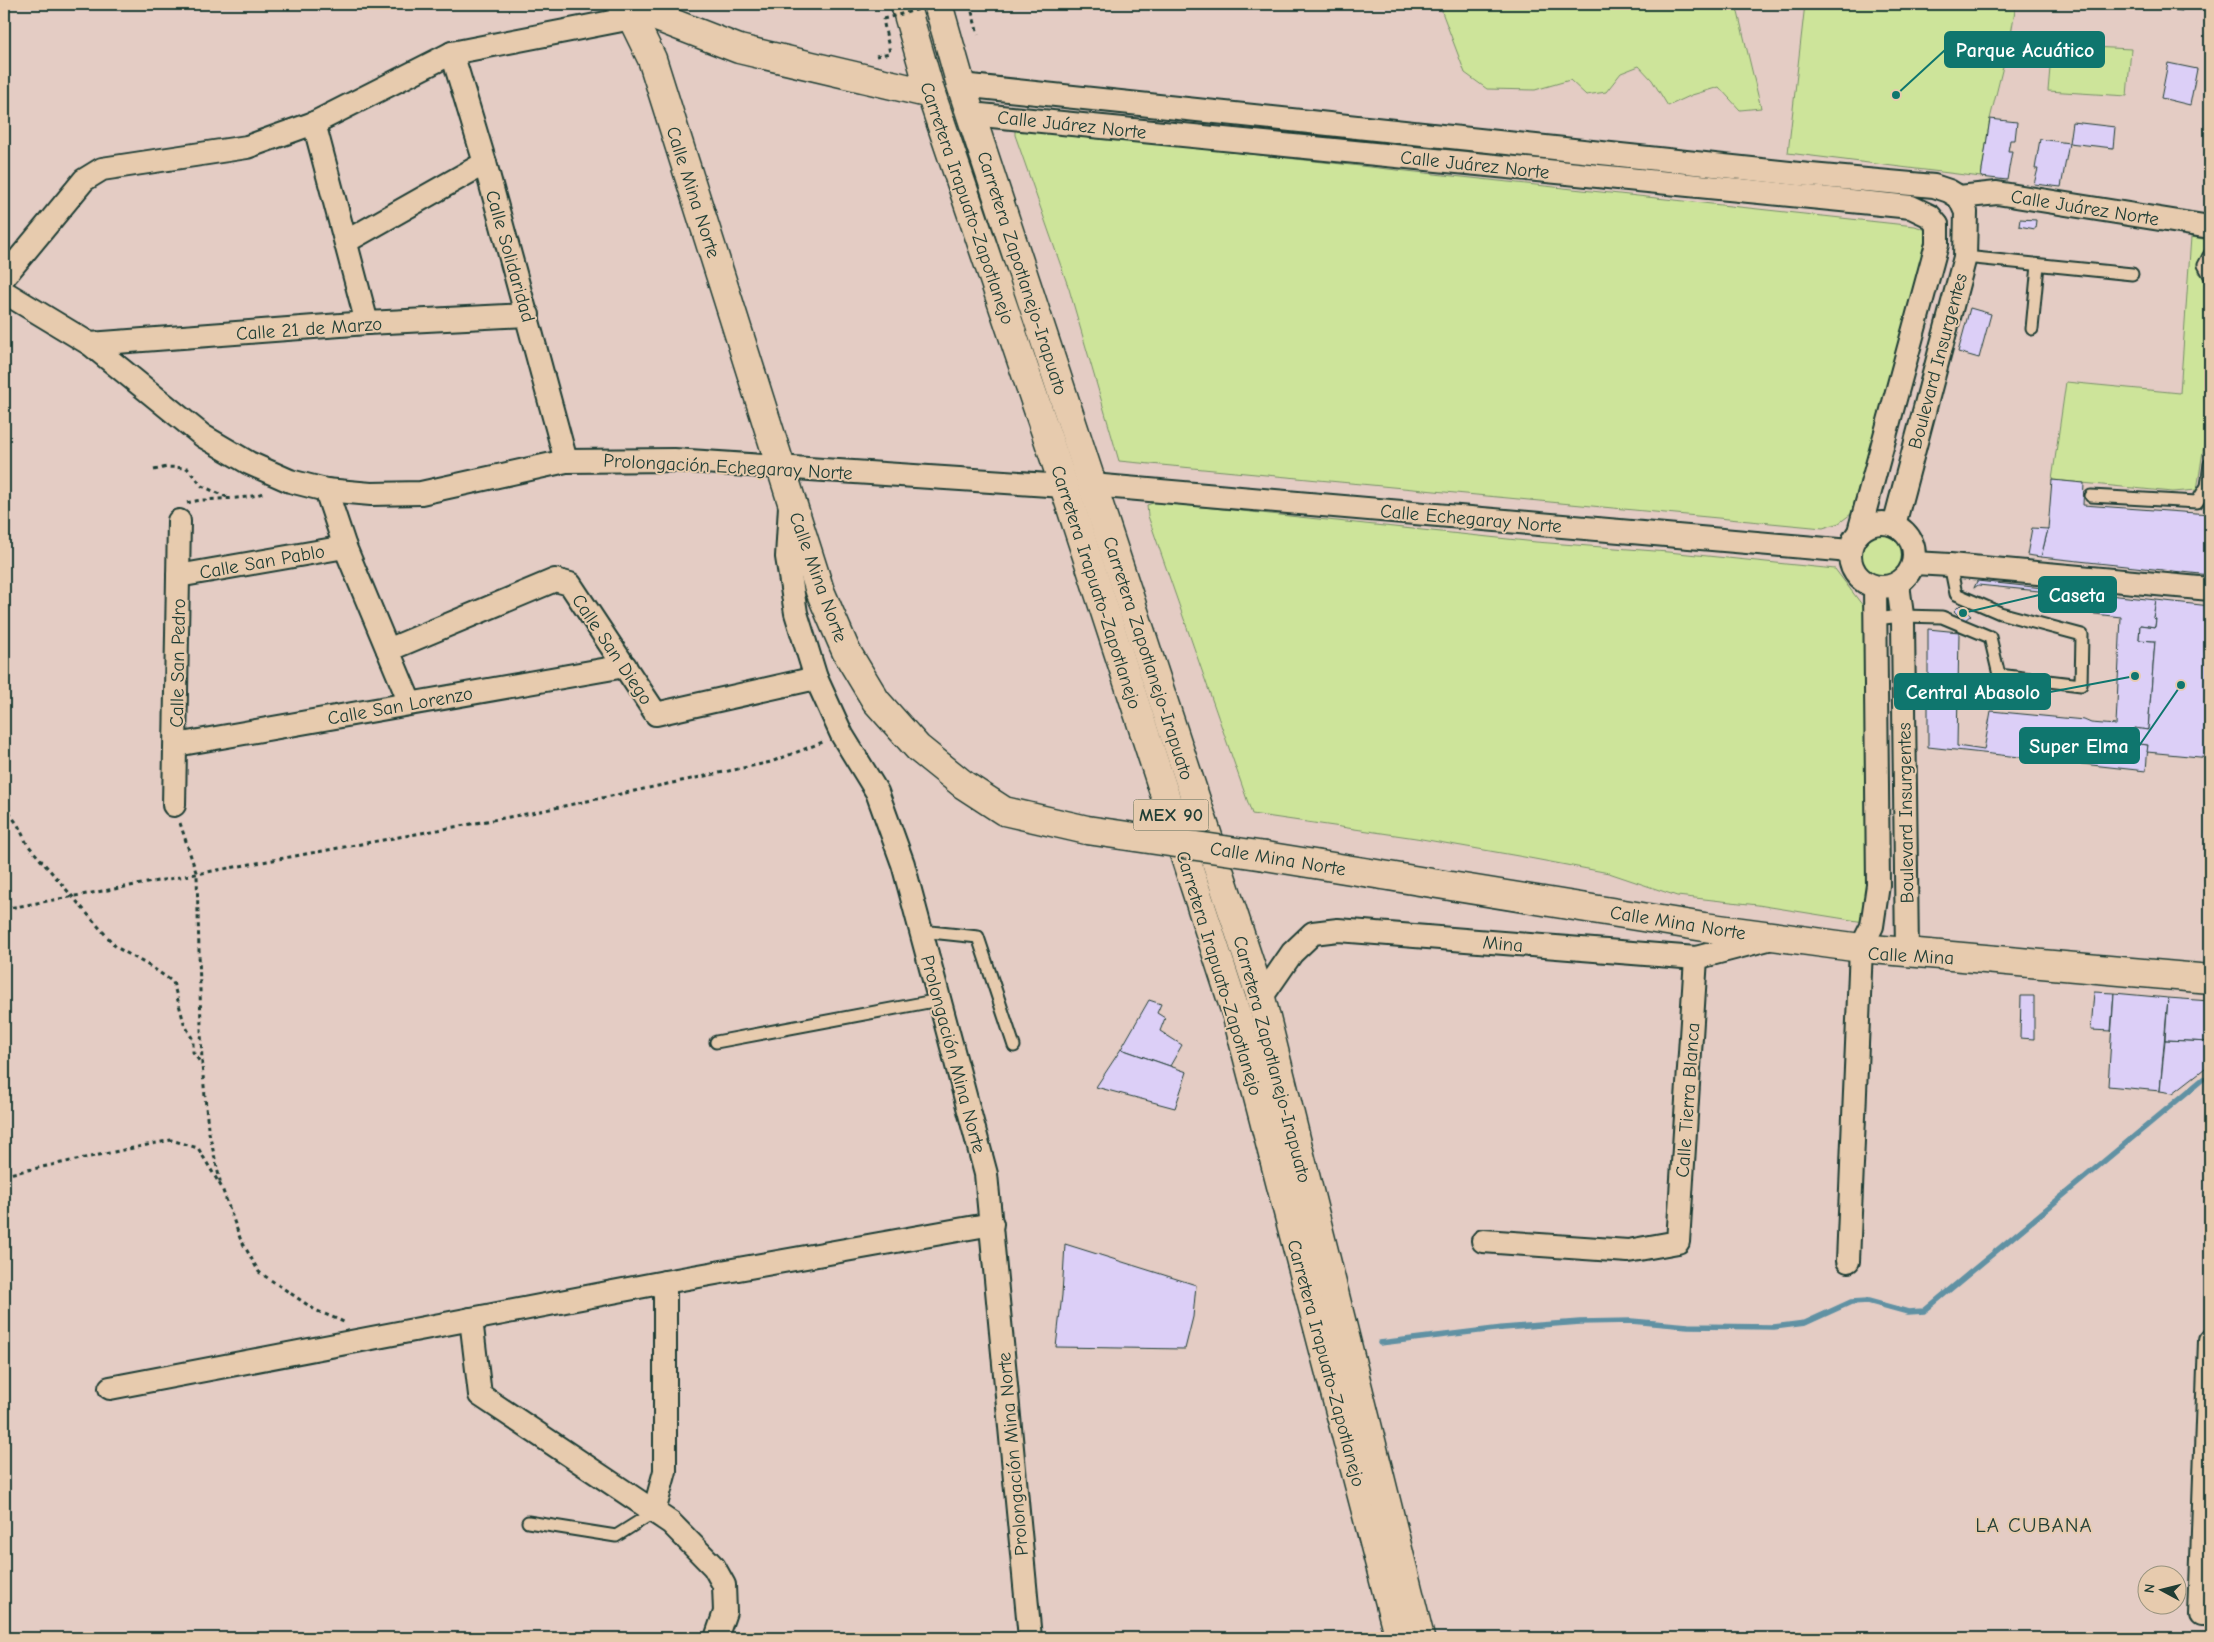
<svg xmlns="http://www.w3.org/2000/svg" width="2214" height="1642" viewBox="0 0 2214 1642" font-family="'Comic Neue',sans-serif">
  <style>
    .green { fill: #cde49a; stroke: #769067 }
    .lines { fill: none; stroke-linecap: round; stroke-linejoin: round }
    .stream { stroke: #6091a3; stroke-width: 5.5 }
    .building { fill: #dccff7; stroke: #1f3d34 }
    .lane-casing { stroke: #1f3d34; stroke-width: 15 }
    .street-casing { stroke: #1f3d34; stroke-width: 26 }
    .secondary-casing { stroke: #1f3d34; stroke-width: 31 }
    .highway-casing { stroke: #1f3d34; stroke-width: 31 }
    .path { stroke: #1f3d34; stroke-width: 3; stroke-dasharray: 4 4; stroke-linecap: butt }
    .lane { stroke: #e7cbae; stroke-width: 11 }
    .street { stroke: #e7cbae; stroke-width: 22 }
    .secondary { stroke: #e7cbae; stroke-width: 28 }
    .highway { stroke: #e7cbae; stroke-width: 28 }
    .secondary-bridge-casing { stroke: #1f3d34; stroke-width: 31; stroke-linecap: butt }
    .path-bridge { stroke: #1f3d34; stroke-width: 3; stroke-dasharray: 4 4; stroke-linecap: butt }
    .secondary-bridge { stroke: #e7cbae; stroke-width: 28 }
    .labels { text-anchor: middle; stroke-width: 4; stroke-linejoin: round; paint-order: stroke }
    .shield { fill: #e7cbae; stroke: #5b6859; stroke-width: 1 }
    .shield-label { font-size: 18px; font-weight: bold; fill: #1f3d34 }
    .street-label { font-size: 19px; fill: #1f3d34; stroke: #e7cbae }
    .quarter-label { font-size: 21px; letter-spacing: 1px; fill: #1f3d34; stroke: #e7cbae }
    .leader { fill: none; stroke: #0f766e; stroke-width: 2 }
    .callout-dot { fill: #0f766e; stroke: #e7cbae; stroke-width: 2 }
    .callout { fill: #0f766e; stroke: #0f766e; stroke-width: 2 }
    .callout-label { font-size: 20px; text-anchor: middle; font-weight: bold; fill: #fff }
  </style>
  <rect width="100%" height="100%" fill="#e4ccc4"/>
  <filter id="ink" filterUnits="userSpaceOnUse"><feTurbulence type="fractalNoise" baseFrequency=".02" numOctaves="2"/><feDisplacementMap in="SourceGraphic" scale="10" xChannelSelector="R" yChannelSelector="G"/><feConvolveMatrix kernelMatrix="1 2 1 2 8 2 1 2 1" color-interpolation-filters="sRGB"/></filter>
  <g filter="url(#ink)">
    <g class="green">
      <polygon points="1444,4 1736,4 1761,108 1740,110 1719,87 1692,95 1668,106 1652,80 1639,66 1621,73 1606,92 1586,95 1570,80 1535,90 1487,89 1465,73 1442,12"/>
      <polygon points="1805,4 2016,4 2011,34 1990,119 1981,177 1788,153"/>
      <polygon points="2052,45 2131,49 2127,96 2048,91"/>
      <polygon points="1018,129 1915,226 1929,231 1927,245 1851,514 1839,523 1823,528 1119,461 1069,289 1015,135 1015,130"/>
      <polygon points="2191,237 2210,240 2210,250 2202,253 2199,273 2210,282 2210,406 2197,490 2173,492 2052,480 2066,382 2180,393"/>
      <polygon points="1156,502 1536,542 1668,552 1835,569 1866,610 1868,916 1864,922 1758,905 1677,896 1609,873 1524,857 1416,838 1252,814 1148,516 1147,505"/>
      <circle cx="1883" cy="555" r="26"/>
    </g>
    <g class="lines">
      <polyline class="stream" points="1380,1343 1503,1328 1580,1322 1631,1321 1688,1326 1774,1327 1805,1323 1851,1302 1868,1301 1908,1312 1924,1311 2203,1079"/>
    </g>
    <g class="building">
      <polygon points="2155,4 2183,4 2182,11 2154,8"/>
      <polygon points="2168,63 2197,69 2190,105 2161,98"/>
      <polygon points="1990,119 2017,122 2015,140 2010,140 2008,151 2012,151 2007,180 1981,177"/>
      <polygon points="2072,122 2115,127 2113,148 2069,143"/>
      <polygon points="2040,139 2069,143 2061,187 2034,184 2038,169 2035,169"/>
      <polygon points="2020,219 2036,220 2035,229 2019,226"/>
      <polygon points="1970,308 1991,314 1979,358 1958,352"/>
      <polygon points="2052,480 2084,483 2083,505 2210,514 2210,575 2041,557 2048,529"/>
      <polygon points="2032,528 2048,529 2041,557 2027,555"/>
      <polygon points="1977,581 2156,600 2153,618 2156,619 2155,627 2140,625 2139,640 2155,641 2148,730 2134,728 2133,743 2148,745 2146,771 1928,747 1928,629 1959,632 1957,746 1984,750 1991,711 2084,720 2091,723 2116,725 2121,617 2068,611 2070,594 1978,585 1974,588"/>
      <polygon points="2156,600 2210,606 2210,758 2147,752 2148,745 2133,743 2134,728 2148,730 2155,641 2139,640 2140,625 2155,627 2156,619 2153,618"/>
      <polygon points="1960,605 1971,615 1964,621 1954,611"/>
      <polygon points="2094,992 2114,993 2111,1031 2091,1030"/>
      <polygon points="2114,993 2168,998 2160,1091 2108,1086"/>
      <polygon points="2021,996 2034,996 2034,1039 2020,1038"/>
      <polygon points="2168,998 2210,1001 2210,1042 2165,1040"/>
      <polygon points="1149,1000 1161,1004 1157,1013 1165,1018 1160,1031 1182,1045 1170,1066 1121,1049"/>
      <polygon points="2165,1040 2210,1042 2209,1065 2173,1093 2160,1091"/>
      <polygon points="1121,1049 1187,1072 1175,1108 1096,1087"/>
      <polygon points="1065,1244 1196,1285 1193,1317 1185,1349 1056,1347 1062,1295"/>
    </g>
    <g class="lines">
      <defs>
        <g id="lane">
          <polyline points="2210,254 2204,265 2210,276"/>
          <polyline points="1965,257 2132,274"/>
          <polyline points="2032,329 2038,265"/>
          <polyline points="2091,496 2197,502 2207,486 2210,464"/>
          <polyline points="1875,619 1902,616 1942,617 1990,637 1999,675 2081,685 2082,635 2000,613 1956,594 1950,565"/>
          <polyline points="921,931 978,937 1014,1046"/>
          <polyline points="716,1042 939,1000"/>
          <polyline points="528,1522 616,1536 654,1512"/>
        </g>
        <g id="street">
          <polyline points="452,53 485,163 566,461"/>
          <polyline points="961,85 1799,174 1934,186 1949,191 1959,197 1997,193 2210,227"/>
          <polyline points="971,114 1911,207 1930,216 1937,225"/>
          <polyline points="314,123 367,323"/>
          <polyline points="347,241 485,163"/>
          <polyline points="4,277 84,180 102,169 247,147 314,123 452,53 632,18"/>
          <polyline points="4,292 90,344 203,436 249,463 290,481 326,490 371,494 421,493 566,461 674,460 1064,486"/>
          <polyline points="90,344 367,323 528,315"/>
          <polyline points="1092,485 1850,551"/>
          <polyline points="326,490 345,547 410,703"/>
          <polyline points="790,506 787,557 796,613 816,678 842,735 877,792 903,864 986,1174 1030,1638"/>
          <circle cx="1882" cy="555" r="32"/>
          <polyline points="1894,525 1965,257 1966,212 1959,197"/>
          <polyline points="1859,532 1937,244 1937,225"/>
          <polyline points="1914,563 1950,565 2210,589"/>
          <polyline points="178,576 345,547"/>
          <polyline points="1898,584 1903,623 1907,953"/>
          <polyline points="388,650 555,580 570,584 656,714 816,678"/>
          <polyline points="176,745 625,666"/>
          <polyline points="174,805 179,521"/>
          <polyline points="1261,998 1292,953 1313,933 1338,930 1696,958 1772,938"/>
          <polyline points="1483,1241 1628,1251 1678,1242 1696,958"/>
          <polyline points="1848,1261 1861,948 1872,926 1878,885 1875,587"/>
          <polyline points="471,1319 480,1395 671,1523 714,1567 724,1585 725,1612 716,1638"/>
          <polyline points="2210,1341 2200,1614 2210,1614"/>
          <polyline points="110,1388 665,1282 992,1224"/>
          <polyline points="654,1512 665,1471 665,1282"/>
        </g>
        <g id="secondary">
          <polyline points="621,4 632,18 652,59 820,591 846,651 876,701 918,748 964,785 1004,811 1087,830"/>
          <polyline points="632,18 649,14 739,49 931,94"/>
          <polyline points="1265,856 1704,927 1861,948 2210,979"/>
        </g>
        <g id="highway">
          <polyline points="905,4 931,94 1064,486 1236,1013 1399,1638"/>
          <polyline points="938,4 961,85 1261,998 1420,1638"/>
        </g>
      </defs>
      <use href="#lane" class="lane-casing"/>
      <use href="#street" class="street-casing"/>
      <use href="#secondary" class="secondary-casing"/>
      <use href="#highway" class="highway-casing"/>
      <g class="path">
        <polyline points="970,4 978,35"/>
        <polyline points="876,56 890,53 883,19"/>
        <polyline points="154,470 167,467 187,468 202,486 227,497"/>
        <path d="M187,503C211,496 242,502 265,492"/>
        <polyline points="4,806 18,825 27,844 116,947 153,968 173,982 184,1023 193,1040 193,1052 202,1065"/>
        <polyline points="180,823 197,875 202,1065 208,1128 221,1185"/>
        <polyline points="4,909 531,813 771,762 823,742"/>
        <polyline points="4,1175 171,1140 198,1148 222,1188 240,1238 259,1272 315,1310 344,1322"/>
      </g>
      <use href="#lane" class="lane"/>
      <use href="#street" class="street"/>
      <use href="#secondary" class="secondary"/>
      <use href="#highway" class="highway"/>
      <defs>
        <polyline id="secondary-bridge" points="1087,830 1265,856"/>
      </defs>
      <use href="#secondary-bridge" class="secondary-bridge-casing"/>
      <polyline class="path-bridge" points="883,19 938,4"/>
      <use href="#secondary-bridge" class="secondary-bridge"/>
    </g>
  </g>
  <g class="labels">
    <rect class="shield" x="1133.5" y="799.5" width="75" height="31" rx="4"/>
    <g class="shield-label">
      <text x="1171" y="821">MEX 90</text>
    </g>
    <g class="street-label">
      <text transform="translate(1072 124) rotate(6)" y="7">Calle Juárez Norte</text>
      <text transform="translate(1475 164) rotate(6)" y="7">Calle Juárez Norte</text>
      <text transform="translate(694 192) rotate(72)" y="7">Calle Mina Norte</text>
      <text transform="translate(968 203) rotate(71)" y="7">Carretera Irapuato-Zapotlanejo</text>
      <text transform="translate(2085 207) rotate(9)" y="7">Calle Juárez Norte</text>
      <text transform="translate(511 256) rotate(74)" y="7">Calle Solidaridad</text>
      <text transform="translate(1023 273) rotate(72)" y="7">Carretera Zapotlanejo-Irapuato</text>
      <text transform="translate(309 328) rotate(-4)" y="7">Calle 21 de Marzo</text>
      <text transform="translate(1937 361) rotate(-75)" y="7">Boulevard Insurgentes</text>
      <text transform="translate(728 466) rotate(3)" y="7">Prolongación Echegaray Norte</text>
      <text transform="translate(1471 518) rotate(5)" y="7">Calle Echegaray Norte</text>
      <text transform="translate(262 561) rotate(-10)" y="7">Calle San Pablo</text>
      <text transform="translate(819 577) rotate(70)" y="7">Calle Mina Norte</text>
      <text transform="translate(1097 587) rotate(72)" y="7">Carretera Irapuato-Zapotlanejo</text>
      <text transform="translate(613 649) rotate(56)" y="7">Calle San Diego</text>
      <text transform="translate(1149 658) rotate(72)" y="7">Carretera Zapotlanejo-Irapuato</text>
      <text transform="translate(177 663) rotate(-89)" y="7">Calle San Pedro</text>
      <text transform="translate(400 705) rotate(-10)" y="7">Calle San Lorenzo</text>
      <text transform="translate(1905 813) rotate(-91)" y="7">Boulevard Insurgentes</text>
      <text transform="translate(1278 858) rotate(9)" y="7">Calle Mina Norte</text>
      <text transform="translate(1678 922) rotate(9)" y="7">Calle Mina Norte</text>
      <text transform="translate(1503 943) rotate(5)" y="7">Mina</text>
      <text transform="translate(1911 955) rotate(3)" y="7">Calle Mina</text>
      <text transform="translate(1220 973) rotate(73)" y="7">Carretera Irapuato-Zapotlanejo</text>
      <text transform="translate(954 1054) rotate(75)" y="7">Prolongación Mina Norte</text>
      <text transform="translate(1273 1059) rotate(75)" y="7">Carretera Zapotlanejo-Irapuato</text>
      <text transform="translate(1687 1100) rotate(-86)" y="7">Calle Tierra Blanca</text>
      <text transform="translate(1327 1363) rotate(75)" y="7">Carretera Irapuato-Zapotlanejo</text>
      <text transform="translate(1012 1454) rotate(-95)" y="7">Prolongación Mina Norte</text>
    </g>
    <g class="quarter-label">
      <text x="2034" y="1532">LA CUBANA</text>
    </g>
  </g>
  <path class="leader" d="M1896 95L1945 50M1963 613L2039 595M2135 676L2050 692M2181 685L2139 746"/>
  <g class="callout-dot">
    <circle cx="1896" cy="95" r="5"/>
    <circle cx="1963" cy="613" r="5"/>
    <circle cx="2135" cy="676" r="5"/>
    <circle cx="2181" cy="685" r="5"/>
  </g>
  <g class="callout">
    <rect x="1945" y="32" width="159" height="35" rx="5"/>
    <rect x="2039" y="577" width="77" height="35" rx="5"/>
    <rect x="1895" y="674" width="155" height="35" rx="5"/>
    <rect x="2020" y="728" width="119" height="35" rx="5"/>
  </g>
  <g class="callout-label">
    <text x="2025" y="57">Parque Acuático</text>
    <text x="2077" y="602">Caseta</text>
    <text x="1973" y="699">Central Abasolo</text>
    <text x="2079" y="753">Super Elma</text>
  </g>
  <rect width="2214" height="1642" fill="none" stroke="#e7cbae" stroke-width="20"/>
  <rect x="10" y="10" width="2194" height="1622" fill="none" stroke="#1f3d34" stroke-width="2" filter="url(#ink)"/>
  <g transform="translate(2162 1590) rotate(277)"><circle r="24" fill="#e7cbae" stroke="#97927d"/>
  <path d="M0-4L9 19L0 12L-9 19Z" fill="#1f3d34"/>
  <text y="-8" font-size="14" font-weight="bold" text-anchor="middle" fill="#1f3d34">N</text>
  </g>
</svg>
